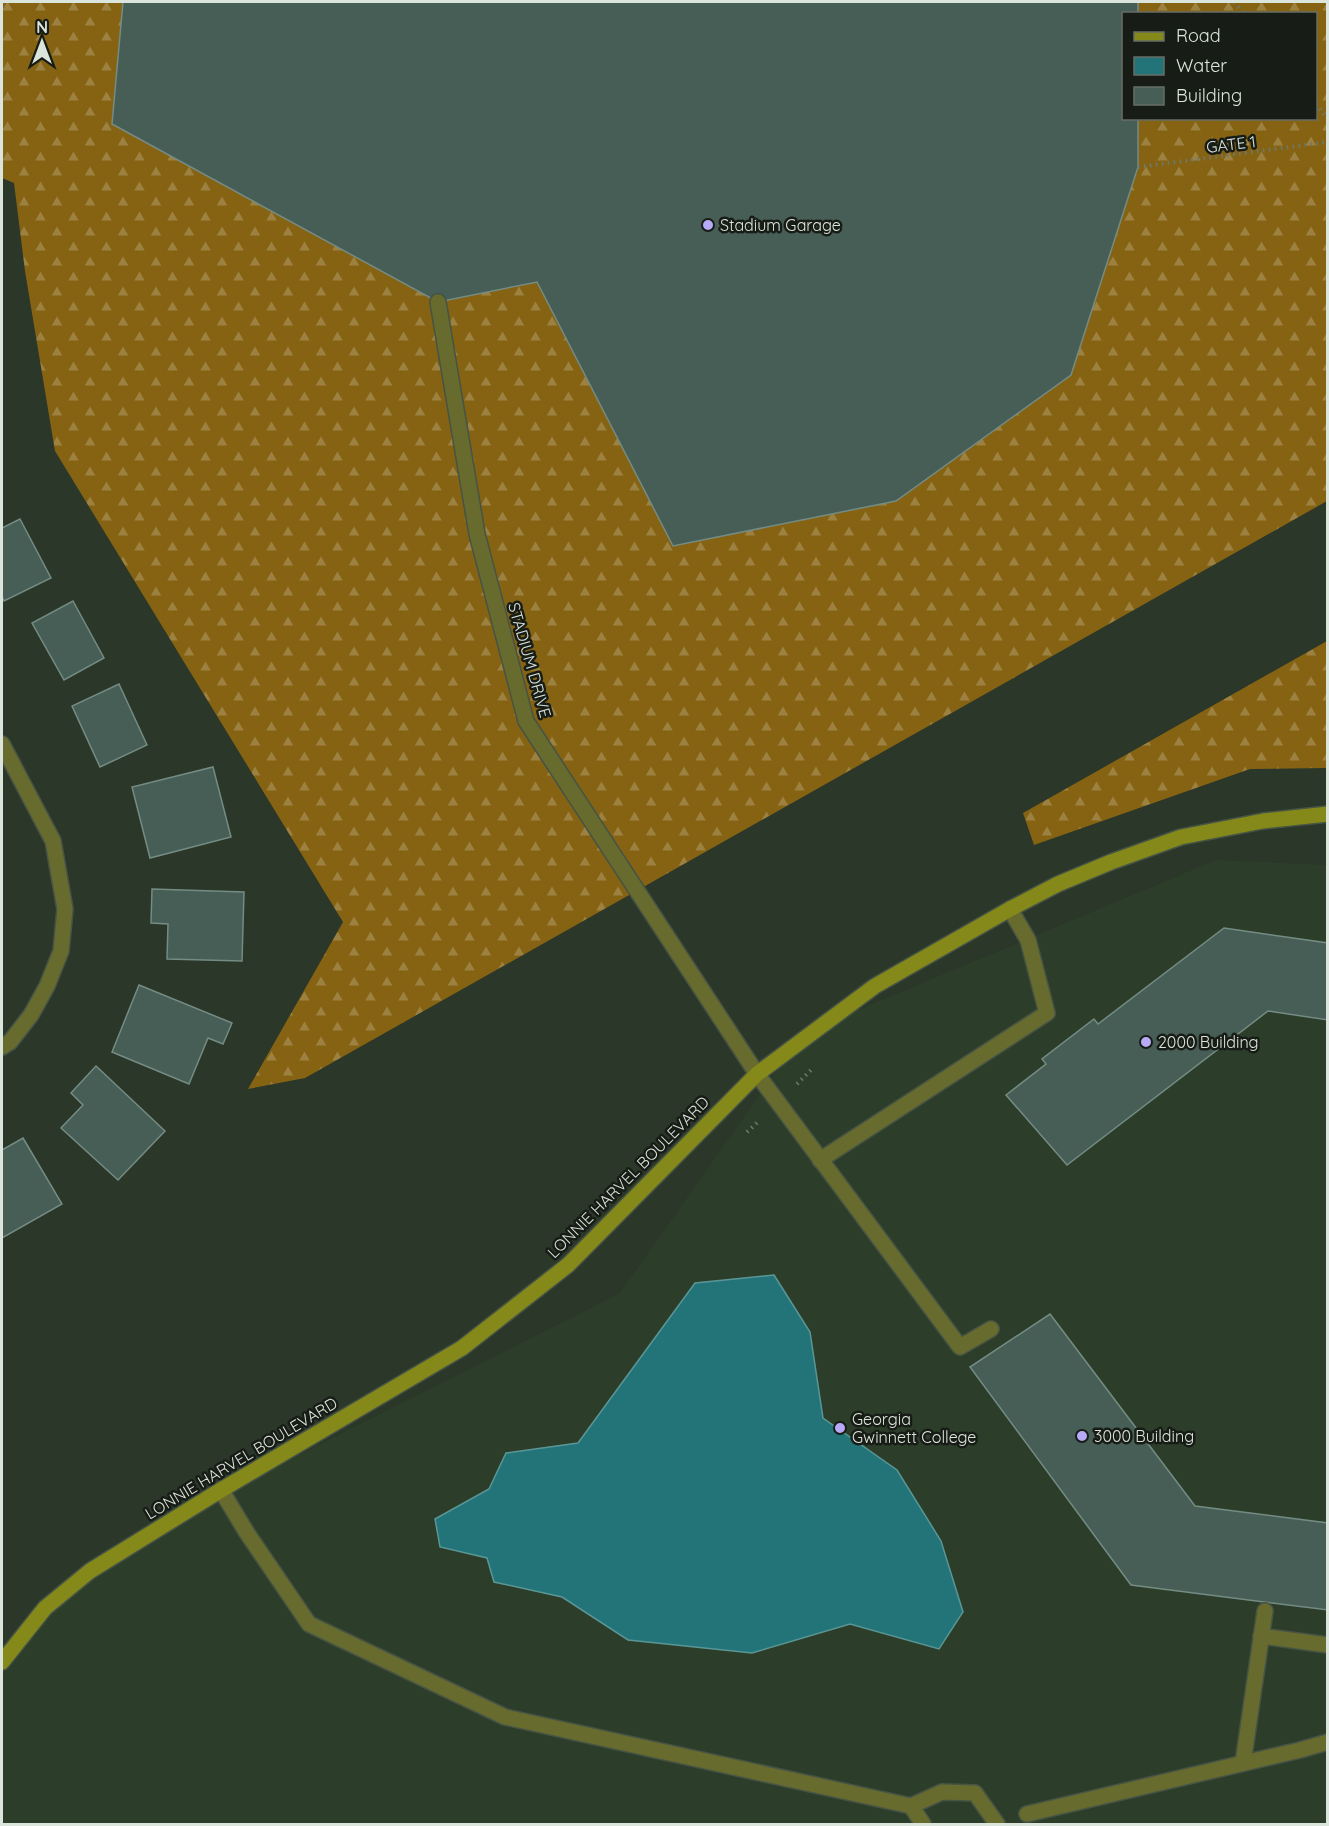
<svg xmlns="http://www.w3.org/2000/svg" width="1329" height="1826" viewBox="0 0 1329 1826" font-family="Quicksand,sans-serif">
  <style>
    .built { fill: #2c3e2a }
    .forest { fill: url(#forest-firs); fill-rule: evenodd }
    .water { fill: #237479; stroke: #5a9696; stroke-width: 1.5 }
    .building { fill: #475e56; stroke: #748c84; stroke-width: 1.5 }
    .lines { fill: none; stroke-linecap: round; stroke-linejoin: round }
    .lane-casing { stroke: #465345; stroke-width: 18 }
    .street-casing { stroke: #465345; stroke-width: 18 }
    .secondary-casing { stroke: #465345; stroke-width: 18 }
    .path { stroke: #6d796c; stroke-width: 4; stroke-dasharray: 1.5 4.5; stroke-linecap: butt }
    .lane { stroke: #676b2e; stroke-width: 15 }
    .street { stroke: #676b2e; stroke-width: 15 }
    .secondary { stroke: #858919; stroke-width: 15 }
    .poi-dot { fill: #b7abf8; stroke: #171d16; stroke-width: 2 }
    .labels { text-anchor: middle; stroke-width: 5; stroke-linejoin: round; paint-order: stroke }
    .street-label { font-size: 16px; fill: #dce5db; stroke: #171d16 }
    .poi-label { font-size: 16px; fill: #dce5db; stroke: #171d16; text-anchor: start }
  </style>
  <defs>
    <pattern id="forest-firs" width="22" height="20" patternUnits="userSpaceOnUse" patternTransform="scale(1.5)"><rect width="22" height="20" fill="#866313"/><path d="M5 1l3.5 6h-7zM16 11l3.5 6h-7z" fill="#9c8140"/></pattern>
  </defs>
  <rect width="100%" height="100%" fill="#2a3729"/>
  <polygon class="built" points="1216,860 1327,865 1327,1824 2,1824 2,1672 87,1562 620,1293 803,1033"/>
  <g class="forest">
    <path d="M2,2H1327V501L305,1078L248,1089L343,922L55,451L25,271L14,183L2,178ZM1124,14H1316V118H1124Z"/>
    <polygon points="1327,641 1327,768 1250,769 1034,845 1023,813"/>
  </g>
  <polygon class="water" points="774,1275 810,1332 823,1418 897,1470 941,1541 963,1612 939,1649 850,1624 752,1653 628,1640 562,1597 494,1582 487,1558 440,1547 435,1519 489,1489 506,1453 578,1443 695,1283"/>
  <g class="building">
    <polygon points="123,2 1138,2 1138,14 1124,14 1124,118 1138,118 1138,167 1071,375 896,501 673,546 537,282 438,302 112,124"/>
    <polygon points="20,519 51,578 4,601 2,596 2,528"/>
    <polygon points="73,601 104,658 64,680 32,623"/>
    <polygon points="119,684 147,745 100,767 72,706"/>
    <polygon points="213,767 231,837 150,858 132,787"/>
    <polygon points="152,889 244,892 242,961 167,959 168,924 151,923"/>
    <polygon points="1224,928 1328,943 1328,1020 1268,1011 1067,1165 1006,1095 1046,1064 1042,1059 1094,1019 1098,1024"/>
    <polygon points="139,985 232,1023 223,1044 208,1038 189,1084 112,1052"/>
    <polygon points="96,1066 165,1131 118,1180 61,1128 83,1105 71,1093"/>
    <polygon points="23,1138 62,1204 2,1238 2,1150"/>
    <polygon points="1050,1314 1195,1506 1328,1523 1328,1610 1131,1585 970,1367"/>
  </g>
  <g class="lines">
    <defs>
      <g id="lane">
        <polyline points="757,1074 960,1347 991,1329"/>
        <polyline points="820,1160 1047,1013 1028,940 1010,909"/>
        <polyline points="221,1490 247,1533 309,1624 505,1717 911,1806 923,1824"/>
        <polyline points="1261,1636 1328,1645"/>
        <polyline points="1243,1763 1265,1611"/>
        <polyline points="911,1806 942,1792 975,1793 997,1824"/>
        <polyline points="1027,1814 1300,1750 1328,1742"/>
      </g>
      <g id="street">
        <polyline points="438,302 477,534 526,721 757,1074"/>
        <polyline points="2,744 53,841 65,909 61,951 47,986 31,1015 10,1042 2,1047"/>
      </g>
      <polyline id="secondary" points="2,1662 45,1608 90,1571 221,1490 462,1348 568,1265 757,1074 875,986 1010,909 1058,884 1111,862 1181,837 1263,821 1328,814"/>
    </defs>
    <use href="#lane" class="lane-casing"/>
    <use href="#street" class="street-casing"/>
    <use href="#secondary" class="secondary-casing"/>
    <g class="path">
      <polyline points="1234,2 1244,14"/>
      <polyline points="1316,104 1328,119"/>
      <polyline points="1138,167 1328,142"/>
      <polyline points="797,1084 811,1070"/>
      <polyline points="747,1132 759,1121"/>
    </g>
    <use href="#lane" class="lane"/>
    <use href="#street" class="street"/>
    <use href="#secondary" class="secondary"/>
  </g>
  <g class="poi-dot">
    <circle cx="708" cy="225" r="6"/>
    <circle cx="1146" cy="1042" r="6"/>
    <circle cx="840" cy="1428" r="6"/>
    <circle cx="1082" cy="1436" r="6"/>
  </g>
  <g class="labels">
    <g class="street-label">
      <text transform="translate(1231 144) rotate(-7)" y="6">GATE 1</text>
      <text transform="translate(530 660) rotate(74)" y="6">STADIUM DRIVE</text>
      <text transform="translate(628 1177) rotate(-45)" y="6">LONNIE HARVEL BOULEVARD</text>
      <text transform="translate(241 1458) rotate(-31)" y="6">LONNIE HARVEL BOULEVARD</text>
    </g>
    <g class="poi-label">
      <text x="720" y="231">Stadium Garage</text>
      <text x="1158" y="1048">2000 Building</text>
      <text x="852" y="1425">Georgia<tspan x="852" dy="18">Gwinnett College</tspan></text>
      <text x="1094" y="1442">3000 Building</text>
    </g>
  </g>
  <rect width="1329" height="1826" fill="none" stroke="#dce5db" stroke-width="6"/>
  <rect x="1122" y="12" width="195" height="108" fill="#171d16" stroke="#666d65" stroke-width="1.5"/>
  <rect x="1134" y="32" width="30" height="9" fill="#858919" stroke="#666d65" stroke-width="1.5"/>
  <text x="1176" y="42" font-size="18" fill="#dce5db">Road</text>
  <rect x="1134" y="57" width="30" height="18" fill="#237479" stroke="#666d65" stroke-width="1.5"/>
  <text x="1176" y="72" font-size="18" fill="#dce5db">Water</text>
  <rect x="1134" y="87" width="30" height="18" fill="#475e56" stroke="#666d65" stroke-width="1.5"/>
  <text x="1176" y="102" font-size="18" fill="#dce5db">Building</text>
  <g transform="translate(42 42)" stroke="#171d16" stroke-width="4.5" paint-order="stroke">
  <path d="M0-4.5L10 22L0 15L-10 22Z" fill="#dce5db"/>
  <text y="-9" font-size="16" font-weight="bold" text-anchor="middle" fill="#dce5db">N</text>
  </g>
</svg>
